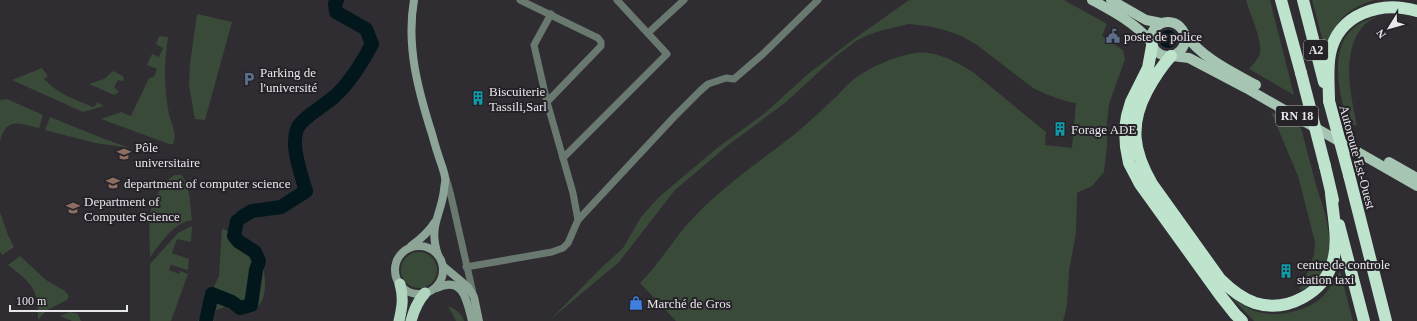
<svg xmlns="http://www.w3.org/2000/svg" width="1417" height="321" viewBox="0 0 1417 321" font-family="'Times New Roman',serif">
  <style>
    .green { fill: #3a4a39 }
    .water { fill: #02171b }
    .lines { fill: none; stroke-linecap: round; stroke-linejoin: round }
    .river { stroke: #02171b; stroke-width: 14 }
    .minor { stroke: #6a7970; stroke-width: 7 }
    .secondary { stroke: #8ca596; stroke-width: 8 }
    .primary { stroke: #a6c6b3; stroke-width: 10 }
    .trunk { stroke: #b2d5c0; stroke-width: 11 }
    .motorway { stroke: #bee4ce; stroke-width: 12 }
    .motorway-bridge { stroke: #bee4ce; stroke-width: 12 }
    .labels { text-anchor: middle; stroke-width: 4; stroke-linejoin: round; paint-order: stroke }
    .shield { fill: #252228; stroke: #aeacb0; stroke-width: 1 }
    .shield-label { font-size: 12px; font-weight: bold; fill: #e8e7eb }
    .poi-label { font-size: 13px; fill: #e8e7eb; stroke: #252228; text-anchor: start }
    .street-label { font-size: 13px; fill: #e8e7eb; stroke: #252228 }
  </style>
  <rect width="100%" height="100%" fill="#2f2c32"/>
  <g class="green">
    <path d="M909,0H1064L1107,24L1102,36L1123,50L1125,59L1109,104L1107,122V146L1104,172L1092,186L1077,193L1076,233L1069,271L1067,306L1063,321H676L640,283C661,262 675,236 696,215C726,184 762,160 796,133C810,121 823,109 837,96C842,90 848,84 854,79C871,67 894,56 915,53C936,50 957,62 974,73L1046,132L1045,145L1072,148L1076,103L1069,102L1048,95L1033,88L977,45L961,36L945,30L927,26L909,24L883,30L868,35L856,41L835,57L785,103L727,146L675,190L619,262L551,319L600,269L623,248L641,217L659,197L717,148L765,113L808,74L854,39Z"/>
    <path d="M1246,0H1270L1294,95L1249,69C1253,64 1258,60 1260,53C1262,39 1250,14 1246,0Z"/>
    <path d="M1312,0H1375C1346,8 1335,22 1325,49Z"/>
    <polygon points="197,14 232,22 205,120 195,119 189,85 190,64"/>
    <path d="M1380,15C1375,18 1368,21 1364,25C1340,52 1351,95 1357,126L1348,122C1339,94 1328,47 1355,27C1362,21 1371,19 1380,15Z"/>
    <path d="M159,36L168,37C164,62 164,89 169,114C171,123 178,136 173,144H169L101,119L121,112L131,116L149,78L154,77L157,69L147,65L152,54L159,57L163,48L156,44Z"/>
    <path d="M42,68L48,76L44,79C58,94 74,99 93,107L96,105L97,102L104,106L83,112L12,80Z"/>
    <polygon points="113,71 123,76 124,81 118,80 115,85 114,87 119,92 114,95 89,84 104,79"/>
    <path d="M7,99L43,115L39,128C19,124 7,116 0,141V100Z"/>
    <path d="M1271,112L1301,128C1306,147 1311,166 1316,185C1323,207 1333,234 1328,258C1325,271 1314,285 1302,290L1298,288L1302,287L1314,255L1315,242L1298,176Z"/>
    <polygon points="50,117 102,138 130,148 95,143 45,130"/>
    <path d="M175,175H181C191,185 190,206 192,220C173,223 161,243 150,257C150,242 148,225 151,210C154,198 164,180 175,175Z"/>
    <polygon points="0,212 8,235 14,247 2,255 0,252"/>
    <polygon points="192,226 191,242 177,239 172,253 189,259 188,270 171,265 169,270 179,274 180,271 188,274 171,321 150,321 150,264 178,233"/>
    <path d="M222,228L260,250C264,268 273,306 249,311C246,312 242,314 239,313C235,313 229,309 225,307L216,310L214,321H198L219,276Z"/>
    <circle cx="419" cy="270" r="18"/>
    <path d="M20,256L46,280L65,291L69,296L67,300L47,310L38,320C39,290 32,283 8,265Z"/>
    <path d="M1340,271L1353,321H1254L1228,294C1237,301 1247,309 1258,312C1278,317 1303,312 1320,299C1329,291 1334,281 1340,271Z"/>
    <path d="M448,306C455,309 462,313 464,321H456Z"/>
    <polygon points="70,312 78,314 81,321 72,321 60,316"/>
  </g>
  <circle class="water" cx="1168" cy="39" r="9"/>
  <g class="lines">
    <g class="river">
      <path d="M242,217L252,211L281,207L306,191C301,174 287,137 301,123C311,112 324,106 335,96C348,85 364,60 372,44L366,29L336,12L335,4L337,0"/>
      <polyline points="206,321 212,294 232,302 240,308 251,305 256,270 259,261 255,252 238,241 234,236 237,221"/>
    </g>
    <g class="minor">
      <polyline points="520,0 598,38 601,42 601,46 547,102"/>
      <polyline points="551,14 534,45 547,102 573,193 578,220"/>
      <polyline points="648,33 684,0"/>
      <polyline points="563,158 667,54 617,0"/>
      <polyline points="446,178 451,196 473,293"/>
      <polyline points="466,267 552,252 563,248 568,243 578,220 674,117 700,91 708,84 726,78 734,79 763,54 818,0"/>
    </g>
    <g class="secondary">
      <path d="M414,0C406,46 418,90 432,134C435,145 438,155 442,166C443,170 445,174 445,178C446,181 444,186 444,190C441,216 428,226 438,255"/>
      <circle cx="419" cy="270" r="24"/>
      <path d="M411,246C421,239 428,233 435,222"/>
      <polyline points="443,266 468,287 474,297 479,321"/>
      <path d="M437,288C463,275 467,301 472,321"/>
    </g>
    <g class="primary">
      <path d="M1092,0C1114,12 1135,23 1151,42"/>
      <polyline points="1111,0 1146,20 1161,23"/>
      <circle cx="1168" cy="39" r="17"/>
      <path d="M1184,33C1202,58 1230,71 1256,85"/>
      <polyline points="1172,56 1189,58 1246,88 1417,186"/>
      <polyline points="1389,162 1417,178"/>
    </g>
    <g class="trunk">
      <path d="M399,321C402,308 404,298 400,284"/>
      <path d="M411,321C414,310 417,302 425,293"/>
    </g>
    <g class="motorway">
      <polyline points="1281,0 1301,73"/>
      <polyline points="1303,0 1324,82"/>
      <polyline points="1152,46 1148,68 1131,102 1127,116 1125,129 1126,147 1129,163 1140,184 1220,295 1235,314 1242,321"/>
      <path d="M1171,56C1161,67 1154,78 1147,91C1129,125 1133,151 1152,184L1220,279C1230,289 1241,298 1255,303C1287,313 1324,293 1333,261C1339,240 1333,215 1331,193"/>
      <path d="M1329,101C1329,86 1327,69 1330,54C1338,14 1380,0 1417,11"/>
      <polyline points="1325,166 1333,200"/>
      <polyline points="1349,175 1386,321"/>
      <polyline points="1339,225 1364,321"/>
    </g>
    <g class="motorway-bridge">
      <polyline points="1301,73 1325,166"/>
      <polyline points="1329,101 1349,175"/>
    </g>
  </g>
  <defs>
    <symbol id="civic-bare" viewBox="-9 -9 18 18"><path d="M-.6-6.5H3V-4.5H.6V-3L4-1V1h2V6H-6V1h2V-1L-.6-3ZM-1.2 2.5V6h2.4V2.5Z" fill="#5c6f8a" stroke="#252228" stroke-width="2.5" paint-order="stroke"/></symbol>
    <symbol id="parking-bare" viewBox="-9 -9 18 18"><path d="M-3.5-5.5H1a3.5 3.5 0 0 1 0 7H-1V5.5H-3.5ZM-1-3.4V-.6H.8a1.4 1.4 0 0 0 0-2.8Z" fill="#5c6f8a" stroke="#252228" stroke-width="2.5" paint-order="stroke"/></symbol>
    <symbol id="building-bare" viewBox="-9 -9 18 18"><path d="M-4-6H4V6H1V3H-1V6H-4ZM-2.5-4.3h1.7v1.8h-1.7ZM.8-4.3h1.7v1.8H.8ZM-2.5-1h1.7V.8h-1.7ZM.8-1h1.7V.8H.8Z" fill="#0f9aa8" stroke="#252228" stroke-width="2.5" paint-order="stroke"/></symbol>
    <symbol id="university-bare" viewBox="-9 -9 18 18"><path d="M0-5L7-2L0 1L-7-2ZM-4 1L0 2.5L4 1V4Q0 6-4 4Z" fill="#8d6e63" stroke="#252228" stroke-width="2.5" paint-order="stroke"/></symbol>
    <symbol id="shop-bare" viewBox="-9 -9 18 18"><path d="M-5-2.5h2.3a2.7 3.5 0 0 1 5.4 0H5L5.5 6h-11ZM-1.5-2.5h3a1.5 2.3 0 0 0-3 0Z" fill="#3f7fe0" stroke="#252228" stroke-width="2.5" paint-order="stroke"/></symbol>
  </defs>
  <g fill-rule="evenodd">
    <use href="#civic-bare" x="1103" y="26" width="20" height="20"/>
    <use href="#parking-bare" x="239" y="69" width="20" height="20"/>
    <use href="#building-bare" x="468" y="88" width="20" height="20"/>
    <use href="#building-bare" x="1050" y="119" width="20" height="20"/>
    <use href="#university-bare" x="114" y="144" width="20" height="20"/>
    <use href="#university-bare" x="103" y="173" width="20" height="20"/>
    <use href="#university-bare" x="63" y="198" width="20" height="20"/>
    <use href="#building-bare" x="1276" y="261" width="20" height="20"/>
    <use href="#shop-bare" x="626" y="293" width="20" height="20"/>
  </g>
  <g class="labels">
    <g class="shield">
      <rect x="1304" y="40" width="24" height="20" rx="3"/>
      <rect x="1276" y="106" width="42" height="20" rx="3"/>
    </g>
    <g class="shield-label">
      <text x="1316" y="54">A2</text>
      <text x="1297" y="120">RN 18</text>
    </g>
    <g class="poi-label">
      <text x="1124" y="41">poste de police</text>
      <text x="260" y="77">Parking de<tspan x="260" dy="15">l'université</tspan></text>
      <text x="489" y="96">Biscuiterie<tspan x="489" dy="15">Tassili,Sarl</tspan></text>
      <text x="1071" y="134">Forage ADE</text>
      <text x="135" y="152">Pôle<tspan x="135" dy="15">universitaire</tspan></text>
      <text x="124" y="188">department of computer science</text>
      <text x="84" y="206">Department of<tspan x="84" dy="15">Computer Science</tspan></text>
      <text x="1297" y="269">centre de controle<tspan x="1297" dy="15">station taxi</tspan></text>
      <text x="647" y="308">Marché de Gros</text>
    </g>
    <g class="street-label">
      <text transform="translate(1358 157) rotate(75)" y="5">Autoroute Est-Ouest</text>
    </g>
  </g>
  <g transform="translate(1389 28) rotate(233)" stroke="#252228" stroke-width="3" paint-order="stroke">
  <path d="M0-3L7 15L0 10L-7 15Z" fill="#e8e7eb"/>
  <text y="-6" font-size="11" font-weight="bold" text-anchor="middle" fill="#e8e7eb">N</text>
  </g>
  <path d="M10 305v6h117v-6" fill="none" stroke="#e8e7eb" stroke-width="2"/>
  <text x="16" y="305" font-size="12" fill="#e8e7eb" stroke="#252228" stroke-width="3" paint-order="stroke">100 m</text>
</svg>
